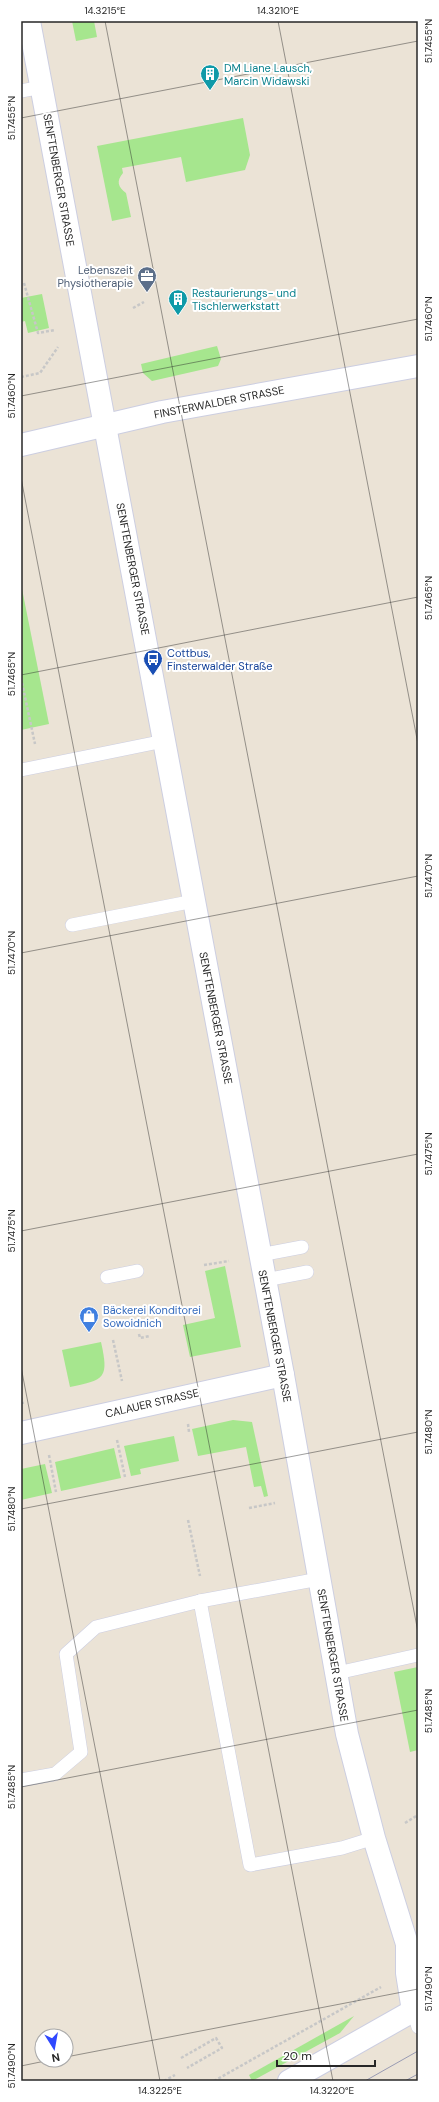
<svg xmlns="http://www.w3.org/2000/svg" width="439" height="2102" viewBox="0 0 439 2102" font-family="'DM Sans',sans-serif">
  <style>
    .green { fill: #a6e68e }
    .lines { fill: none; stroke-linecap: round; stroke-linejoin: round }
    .service-casing { stroke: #cccee1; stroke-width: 14 }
    .minor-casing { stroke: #cccee1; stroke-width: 24 }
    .tertiary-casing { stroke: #cccee1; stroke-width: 24 }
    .path { stroke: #c7c7c7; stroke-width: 2.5; stroke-dasharray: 3 2; stroke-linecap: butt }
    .service { stroke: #fff; stroke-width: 13 }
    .minor { stroke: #fff; stroke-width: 22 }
    .tertiary { stroke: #fff; stroke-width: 22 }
    .tram { stroke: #999bb3; stroke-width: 1 }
    .ticks { fill: none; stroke: #272727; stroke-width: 1; stroke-opacity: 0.45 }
    .labels { text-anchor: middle; stroke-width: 4; stroke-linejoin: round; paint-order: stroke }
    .culture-label { font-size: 11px; fill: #0d838f; stroke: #fff; text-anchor: start }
    .street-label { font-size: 11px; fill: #272727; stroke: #fff }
    .service-label { font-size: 11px; fill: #4e5e75; stroke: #fff; text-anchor: end }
    .transit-label { font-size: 11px; fill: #164399; stroke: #fff; text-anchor: start }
    .shop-label { font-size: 11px; fill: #366cbe; stroke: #fff; text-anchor: start }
    .neatline { fill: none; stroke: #272727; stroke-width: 1.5 }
    .ticks-label { font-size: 10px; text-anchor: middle; fill: #272727 }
  </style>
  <rect width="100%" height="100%" fill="#ebe3d6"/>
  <g class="green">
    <polygon points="72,21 94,21 97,37 76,41"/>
    <path d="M243,118L250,155L245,170L186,182L181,157L122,168L123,173C116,181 118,187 126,193L131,217L112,221L97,146Z"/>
    <polygon points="42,294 49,328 28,333 25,321 21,322 21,298"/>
    <polygon points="217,346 221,359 218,366 152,381 143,373 141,364"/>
    <polygon points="21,584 49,724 21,730"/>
    <polygon points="225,1266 241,1347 190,1357 183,1325 215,1318 205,1271"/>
    <path d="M101,1342C109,1378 105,1380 70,1387L62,1350Z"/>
    <polygon points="233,1420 252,1422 268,1496 264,1497 261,1486 254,1487 246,1447 198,1456 192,1429"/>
    <polygon points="174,1436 179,1461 140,1469 141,1474 131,1476 124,1446"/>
    <polygon points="114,1448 121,1478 61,1491 55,1462"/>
    <polygon points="45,1464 52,1493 21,1500 21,1469"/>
    <polygon points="418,1667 418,1750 410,1752 394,1672"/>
    <polygon points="354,2016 340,2033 252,2081 249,2075"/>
  </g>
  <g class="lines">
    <defs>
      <g id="service">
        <polyline points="21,91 42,87"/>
        <polyline points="21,770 164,741"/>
        <polyline points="72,925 194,901"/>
        <polyline points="260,1255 302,1247"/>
        <polyline points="107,1277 137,1271"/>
        <polyline points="265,1280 307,1272"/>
        <polyline points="200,1601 250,1865 342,1848 374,1838"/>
        <polyline points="337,1673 418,1655"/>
        <polyline points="21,1780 55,1774 81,1752 66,1654 96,1627 200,1601 319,1579"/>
        <polyline points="413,2011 418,2027"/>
      </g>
      <g id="minor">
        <polyline points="21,445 162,412 418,366"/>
        <polyline points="21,1433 283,1375"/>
      </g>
      <g id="tertiary">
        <polyline points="29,21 283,1375 347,1734 374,1838 407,1944 407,1973 413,2011"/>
        <polyline points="289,2081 418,2008"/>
      </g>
    </defs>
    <use href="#service" class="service-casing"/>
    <use href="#minor" class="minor-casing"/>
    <use href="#tertiary" class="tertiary-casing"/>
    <g class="path">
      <polyline points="24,283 38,333 55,330"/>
      <polyline points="133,308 144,302"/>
      <polyline points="21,377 40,373 58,347"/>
      <polyline points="21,678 35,744"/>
      <polyline points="204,1265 229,1261"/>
      <polyline points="139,1334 140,1338 150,1336"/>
      <polyline points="113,1340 122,1381"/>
      <polyline points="21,1397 23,1404"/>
      <polyline points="188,1424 189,1432"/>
      <polyline points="117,1440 125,1477"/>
      <polyline points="49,1455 56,1492"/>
      <polyline points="249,1508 275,1503"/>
      <polyline points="188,1520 200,1576"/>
      <polyline points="405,1823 418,1815"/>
      <polyline points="181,2058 216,2038 222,2048 187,2068"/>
      <polyline points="164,2081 175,2075"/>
      <polyline points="214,2081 381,1987"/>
    </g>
    <use href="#service" class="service"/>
    <use href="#minor" class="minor"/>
    <use href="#tertiary" class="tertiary"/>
    <g class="tram">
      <polyline points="365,2081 418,2051"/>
      <polyline points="405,2081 418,2074"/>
    </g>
  </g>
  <path class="ticks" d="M105,21L418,1632M278,21L418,744M21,118L418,41M21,396L418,319M21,478L333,2081M21,675L418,597M21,953L418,876M21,1231L418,1154M21,1367L160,2081M21,1509L418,1432M21,1787L418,1710M66,2057L418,1989M21,2066L50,2060"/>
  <defs>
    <symbol id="building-pin" viewBox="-11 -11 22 30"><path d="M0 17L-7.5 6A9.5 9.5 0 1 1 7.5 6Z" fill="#0f9aa8" stroke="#fff"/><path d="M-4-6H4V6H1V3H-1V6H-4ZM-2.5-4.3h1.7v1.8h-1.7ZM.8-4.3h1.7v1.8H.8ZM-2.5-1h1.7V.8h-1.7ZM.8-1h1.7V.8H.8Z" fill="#fff"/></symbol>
    <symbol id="office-pin" viewBox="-11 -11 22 30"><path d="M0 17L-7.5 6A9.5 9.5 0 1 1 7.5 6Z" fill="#5c6f8a" stroke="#fff"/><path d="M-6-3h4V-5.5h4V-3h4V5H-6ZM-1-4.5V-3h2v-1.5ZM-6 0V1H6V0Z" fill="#fff"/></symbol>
    <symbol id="bus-pin" viewBox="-11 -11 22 30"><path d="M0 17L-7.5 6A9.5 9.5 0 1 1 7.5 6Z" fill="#1a4fb4" stroke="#fff"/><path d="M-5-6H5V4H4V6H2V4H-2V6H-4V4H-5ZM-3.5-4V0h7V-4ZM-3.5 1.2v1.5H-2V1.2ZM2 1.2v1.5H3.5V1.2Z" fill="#fff"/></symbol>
    <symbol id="shop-pin" viewBox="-11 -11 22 30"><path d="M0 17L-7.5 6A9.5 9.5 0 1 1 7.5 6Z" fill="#3f7fe0" stroke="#fff"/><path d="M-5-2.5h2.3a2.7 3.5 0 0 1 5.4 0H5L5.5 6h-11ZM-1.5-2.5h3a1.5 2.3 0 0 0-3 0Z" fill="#fff"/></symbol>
  </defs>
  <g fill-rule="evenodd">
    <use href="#building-pin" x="199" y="63" width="22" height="30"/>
    <use href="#office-pin" x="136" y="265" width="22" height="30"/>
    <use href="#building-pin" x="167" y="288" width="22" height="30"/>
    <use href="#bus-pin" x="142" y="648" width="22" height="30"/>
    <use href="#shop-pin" x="78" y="1305" width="22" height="30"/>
  </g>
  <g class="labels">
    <g class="culture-label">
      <text x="224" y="72">DM Liane Lausch,<tspan x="224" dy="13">Marcin Widawski</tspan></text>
      <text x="192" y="297">Restaurierungs- und<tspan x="192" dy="13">Tischlerwerkstatt</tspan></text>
    </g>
    <g class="street-label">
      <text transform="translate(59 180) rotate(80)" y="4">SENFTENBERGER STRASSE</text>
      <text transform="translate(219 402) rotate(-11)" y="4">FINSTERWALDER STRASSE</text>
      <text transform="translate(133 569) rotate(79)" y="4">SENFTENBERGER STRASSE</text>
      <text transform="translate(216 1018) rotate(79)" y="4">SENFTENBERGER STRASSE</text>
      <text transform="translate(275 1336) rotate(79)" y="4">SENFTENBERGER STRASSE</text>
      <text transform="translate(152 1403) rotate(-13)" y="4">CALAUER STRASSE</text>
      <text transform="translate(333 1655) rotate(80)" y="4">SENFTENBERGER STRASSE</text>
    </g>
    <g class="service-label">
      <text x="133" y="274">Lebenszeit<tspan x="133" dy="13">Physiotherapie</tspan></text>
    </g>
    <g class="transit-label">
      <text x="167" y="657">Cottbus,<tspan x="167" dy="13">Finsterwalder Straße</tspan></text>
    </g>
    <g class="shop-label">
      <text x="103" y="1314">Bäckerei Konditorei<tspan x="103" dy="13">Sowoidnich</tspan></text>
    </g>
  </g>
  <rect width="439" height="2102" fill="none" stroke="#ffffff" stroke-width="44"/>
  <g transform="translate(54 2048) rotate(169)"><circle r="19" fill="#ffffff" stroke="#a9a9a9"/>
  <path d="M0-3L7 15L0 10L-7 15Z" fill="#2f48ff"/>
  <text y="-6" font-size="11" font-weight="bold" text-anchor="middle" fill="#272727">N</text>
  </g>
  <path d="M277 2060v6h98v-6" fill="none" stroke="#272727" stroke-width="2"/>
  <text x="283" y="2060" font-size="12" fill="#272727" stroke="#ffffff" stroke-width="3" paint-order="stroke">20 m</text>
  <rect x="22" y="22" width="395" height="2058" class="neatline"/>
  <g class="ticks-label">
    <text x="105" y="14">14.3215°E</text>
    <text x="278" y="14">14.3210°E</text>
    <text transform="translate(428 41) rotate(-90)" y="4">51.7455°N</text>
    <text transform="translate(11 118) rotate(-90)" y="4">51.7455°N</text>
    <text transform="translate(428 319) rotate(-90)" y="4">51.7460°N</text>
    <text transform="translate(11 396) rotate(-90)" y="4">51.7460°N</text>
    <text transform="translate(428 598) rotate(-90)" y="4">51.7465°N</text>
    <text transform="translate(11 674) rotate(-90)" y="4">51.7465°N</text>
    <text transform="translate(428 876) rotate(-90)" y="4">51.7470°N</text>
    <text transform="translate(11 953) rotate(-90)" y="4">51.7470°N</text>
    <text transform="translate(428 1154) rotate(-90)" y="4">51.7475°N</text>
    <text transform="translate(11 1231) rotate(-90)" y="4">51.7475°N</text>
    <text transform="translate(428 1432) rotate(-90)" y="4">51.7480°N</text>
    <text transform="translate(11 1509) rotate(-90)" y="4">51.7480°N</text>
    <text transform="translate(428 1711) rotate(-90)" y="4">51.7485°N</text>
    <text transform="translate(11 1787) rotate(-90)" y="4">51.7485°N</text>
    <text transform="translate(428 1989) rotate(-90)" y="4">51.7490°N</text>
    <text transform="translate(11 2066) rotate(-90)" y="4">51.7490°N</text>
    <text x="160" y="2094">14.3225°E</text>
    <text x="332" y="2094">14.3220°E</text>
  </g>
</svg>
